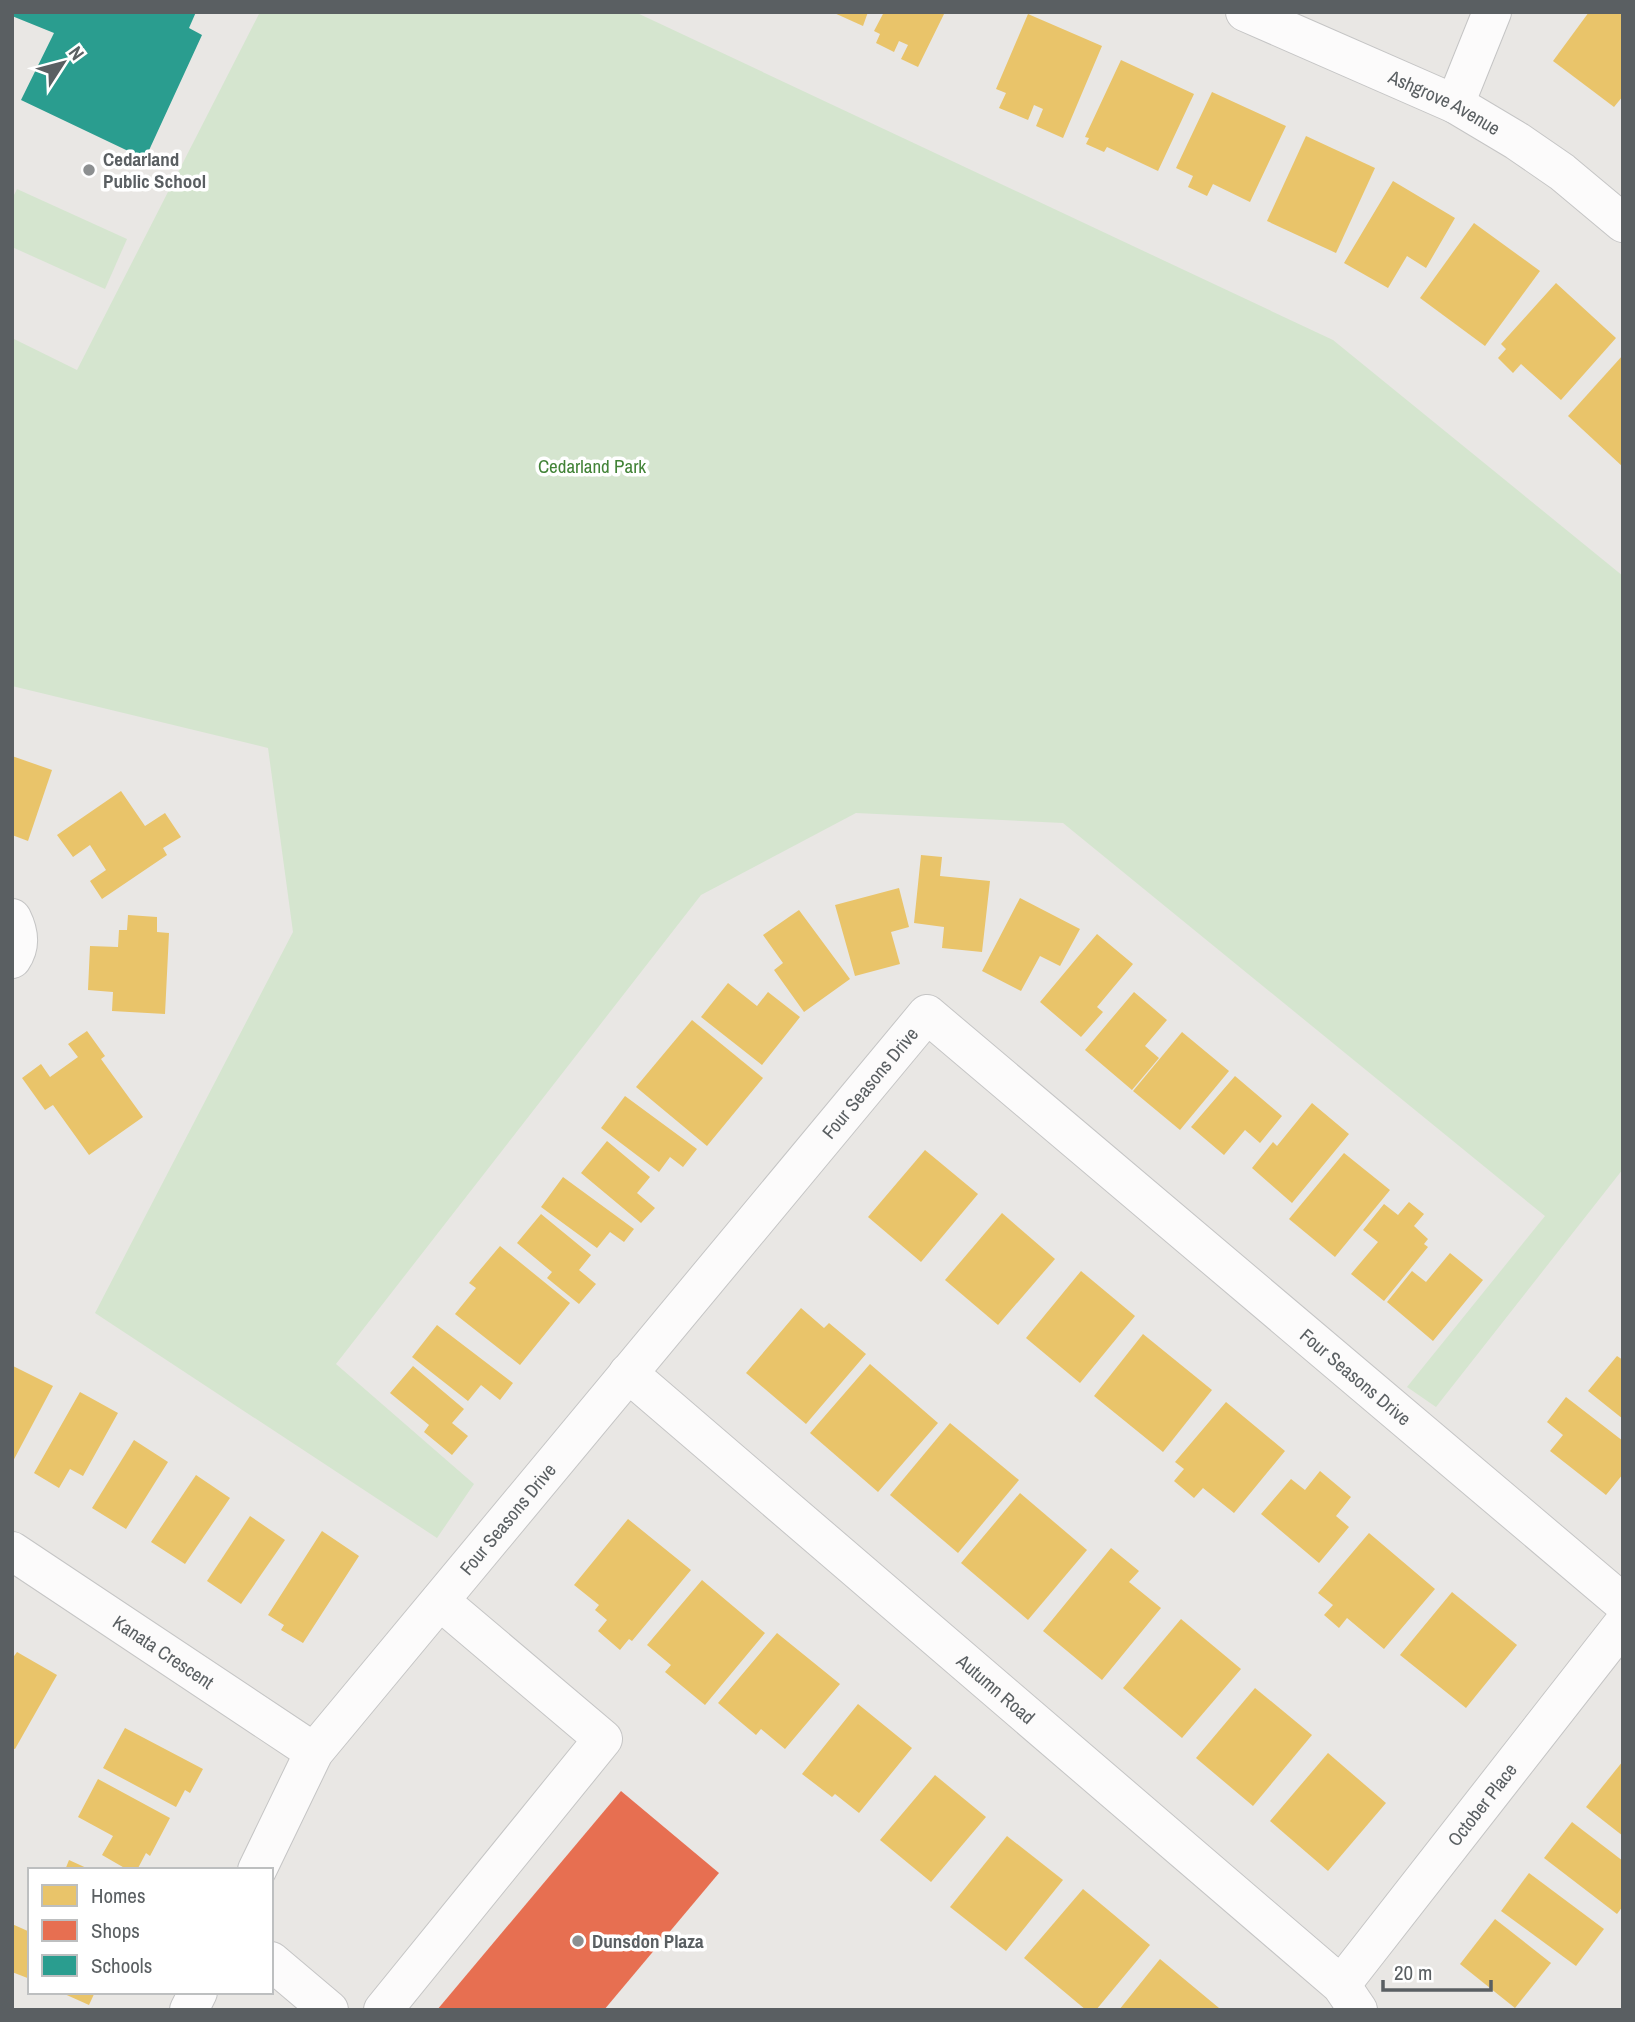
<svg xmlns="http://www.w3.org/2000/svg" width="1635" height="2022" viewBox="0 0 1635 2022" font-family="'Archivo Narrow',sans-serif">
  <style>
    .green { fill: #d5e5cf }
    .homes { fill: #e9c46a }
    .shops { fill: #e76f51 }
    .schools { fill: #2a9d8f }
    .lines { fill: none; stroke-linecap: round; stroke-linejoin: round }
    .minor-casing { stroke: #c5c5c5; stroke-width: 40 }
    .minor { stroke: #fcfbfb; stroke-width: 38 }
    .poi-dot { fill: #8c8f90; stroke: #fff; stroke-width: 2.5 }
    .labels { text-anchor: middle; stroke-width: 7; stroke-linejoin: round; paint-order: stroke }
    .street-label { font-size: 19px; fill: #5a5f62; stroke: #fff }
    .poi-label { font-size: 19px; font-weight: bold; fill: #5a5f62; stroke: #fff; text-anchor: start }
    .park-label { font-size: 19px; fill: #428337; stroke: #fff }
  </style>
  <rect width="100%" height="100%" fill="#e9e7e4"/>
  <g class="green">
    <polygon points="260,12 635,12 1333,340 1623,576 1623,1169 1436,1407 1407,1387 1545,1216 1063,823 856,813 701,895 336,1364 474,1484 437,1538 95,1313 293,932 268,748 12,686 12,338 77,370"/>
    <polygon points="17,189 127,239 105,289 12,247 12,199"/>
  </g>
  <g class="homes">
    <polygon points="832,12 868,12 863,26"/>
    <polygon points="884,12 945,12 918,67 901,59 908,45 899,41 894,52 876,43 880,34 874,31"/>
    <polygon points="1589,12 1623,12 1623,96 1614,107 1553,61"/>
    <polygon points="1028,14 1102,46 1063,138 1036,126 1043,109 1034,105 1028,120 999,108 1006,93 996,89"/>
    <polygon points="1121,60 1194,94 1158,171 1107,147 1104,152 1086,144 1089,138 1085,137"/>
    <polygon points="1212,92 1286,126 1250,202 1213,184 1207,196 1188,187 1193,176 1176,168"/>
    <polygon points="1306,136 1375,168 1336,253 1267,221"/>
    <polygon points="1393,181 1455,218 1426,268 1407,256 1388,288 1344,263"/>
    <polygon points="1474,223 1540,271 1485,346 1420,298"/>
    <polygon points="1556,283 1616,338 1561,400 1521,364 1513,373 1498,358 1506,349 1501,344"/>
    <polygon points="1623,355 1623,467 1568,416"/>
    <polygon points="12,756 52,770 28,841 12,835"/>
    <polygon points="121,791 145,826 165,813 181,837 163,848 167,855 102,899 90,881 106,870 90,845 73,857 57,835"/>
    <polygon points="921,855 942,857 940,876 990,881 982,952 942,948 944,927 914,923"/>
    <polygon points="899,888 909,927 891,932 900,964 855,976 835,905"/>
    <polygon points="1020,898 1080,929 1060,966 1040,956 1021,991 982,971"/>
    <polygon points="799,910 850,979 804,1012 774,970 783,963 763,935"/>
    <polygon points="128,915 157,917 157,932 169,933 165,1014 112,1011 113,992 88,990 90,946 118,947 119,930 127,930"/>
    <polygon points="1097,934 1133,964 1097,1007 1103,1012 1081,1037 1040,1002"/>
    <polygon points="728,983 757,1006 768,992 800,1017 762,1065 701,1017"/>
    <polygon points="1134,992 1167,1020 1145,1046 1159,1058 1132,1090 1085,1050"/>
    <polygon points="692,1020 763,1078 707,1146 636,1087"/>
    <polygon points="87,1031 105,1056 101,1059 143,1117 89,1155 53,1105 45,1110 22,1078 41,1064 50,1077 78,1057 68,1044"/>
    <polygon points="1182,1032 1229,1071 1180,1130 1133,1091"/>
    <polygon points="1235,1076 1282,1116 1260,1143 1245,1130 1224,1155 1191,1127"/>
    <polygon points="625,1096 697,1149 683,1167 670,1157 659,1172 601,1128"/>
    <polygon points="1312,1103 1349,1134 1292,1203 1252,1168 1273,1142 1277,1146"/>
    <polygon points="607,1141 650,1177 637,1193 655,1208 641,1223 581,1173"/>
    <polygon points="925,1150 978,1194 921,1262 868,1217"/>
    <polygon points="1344,1153 1390,1190 1335,1257 1289,1219"/>
    <polygon points="563,1177 634,1229 624,1242 610,1232 597,1248 541,1207"/>
    <polygon points="1409,1202 1424,1214 1414,1226 1428,1239 1424,1244 1428,1247 1384,1301 1351,1274 1378,1242 1363,1230 1384,1204 1398,1215"/>
    <polygon points="1002,1213 1055,1259 998,1325 945,1280"/>
    <polygon points="541,1214 591,1255 579,1270 596,1284 579,1304 547,1278 552,1272 517,1243"/>
    <polygon points="500,1246 570,1303 520,1365 455,1314 476,1288 469,1283"/>
    <polygon points="1450,1253 1483,1280 1433,1341 1387,1302 1412,1271 1426,1282"/>
    <polygon points="1081,1271 1135,1316 1080,1383 1026,1338"/>
    <polygon points="801,1308 824,1328 829,1323 866,1354 806,1424 746,1373"/>
    <polygon points="437,1325 513,1383 500,1400 481,1385 468,1401 412,1357"/>
    <polygon points="1143,1334 1212,1390 1163,1452 1094,1396"/>
    <polygon points="1617,1356 1623,1360 1623,1419 1588,1391"/>
    <polygon points="870,1364 938,1423 878,1492 810,1433"/>
    <polygon points="13,1366 53,1386 12,1463 12,1368"/>
    <polygon points="413,1366 464,1409 452,1423 468,1436 452,1455 424,1432 429,1425 390,1393"/>
    <polygon points="80,1392 118,1413 83,1476 70,1469 59,1488 34,1473"/>
    <polygon points="1566,1397 1623,1441 1623,1474 1606,1495 1550,1451 1563,1435 1547,1422"/>
    <polygon points="1226,1402 1285,1451 1234,1513 1203,1488 1194,1498 1174,1481 1184,1469 1175,1462"/>
    <polygon points="950,1423 1019,1480 958,1553 890,1495"/>
    <polygon points="134,1440 168,1462 126,1529 92,1508"/>
    <polygon points="1320,1471 1351,1497 1336,1516 1349,1527 1319,1563 1261,1514 1291,1479 1305,1490"/>
    <polygon points="196,1475 230,1498 185,1564 151,1542"/>
    <polygon points="1020,1493 1087,1550 1028,1620 961,1563"/>
    <polygon points="250,1516 285,1540 241,1604 207,1581"/>
    <polygon points="628,1519 691,1570 632,1641 629,1639 620,1650 598,1631 607,1620 595,1610 599,1605 574,1585"/>
    <polygon points="322,1531 359,1556 303,1643 281,1630 284,1625 268,1615"/>
    <polygon points="1369,1533 1435,1589 1384,1649 1347,1618 1339,1628 1324,1615 1333,1605 1318,1593"/>
    <polygon points="1111,1548 1139,1571 1129,1582 1161,1608 1102,1680 1043,1631"/>
    <polygon points="702,1580 765,1633 705,1705 665,1672 671,1665 647,1645"/>
    <polygon points="1452,1592 1517,1645 1466,1708 1400,1655"/>
    <polygon points="1181,1619 1241,1669 1182,1738 1123,1688"/>
    <polygon points="777,1633 840,1684 785,1749 761,1729 756,1735 718,1703"/>
    <polygon points="17,1652 57,1675 15,1749 12,1748 12,1659"/>
    <polygon points="1255,1688 1312,1735 1253,1806 1196,1758"/>
    <polygon points="858,1704 912,1748 859,1813 835,1794 832,1797 802,1774"/>
    <polygon points="125,1728 203,1769 190,1793 185,1790 176,1807 103,1768"/>
    <polygon points="1328,1753 1386,1803 1328,1871 1270,1821"/>
    <polygon points="1623,1761 1623,1836 1586,1807"/>
    <polygon points="935,1775 986,1817 931,1882 880,1840"/>
    <polygon points="98,1779 170,1818 150,1856 146,1853 137,1870 128,1870 102,1855 113,1836 78,1817"/>
    <polygon points="1572,1822 1623,1861 1623,1906 1617,1914 1544,1858"/>
    <polygon points="1007,1836 1063,1880 1006,1951 950,1907"/>
    <polygon points="69,1860 91,1870 65,1870"/>
    <polygon points="1529,1873 1604,1929 1576,1966 1501,1911"/>
    <polygon points="1083,1889 1150,1945 1096,2010 1086,2010 1024,1958"/>
    <polygon points="1495,1919 1551,1963 1515,2008 1460,1964"/>
    <polygon points="12,1924 30,1932 30,1979 12,1972"/>
    <polygon points="1160,1959 1219,2008 1217,2010 1119,2010"/>
    <polygon points="60,1992 95,1992 89,2005"/>
  </g>
  <polygon class="shops" points="621,1791 719,1873 604,2010 437,2010"/>
  <polygon class="schools" points="12,12 196,12 189,28 202,35 145,159 21,100 54,33 12,16"/>
  <g class="lines">
    <defs>
      <g id="minor">
        <path id="s1" d="M1245,12L1455,104L1517,141L1562,172L1623,223"/>
        <polyline points="1455,104 1492,12"/>
        <path d="M12,918C19,932 21,946 12,959"/>
        <path id="s2" d="M628,1373L1341,1985L1358,2010"/>
        <path id="s3" d="M12,1551L314,1752"/>
        <path id="s4" d="M257,1870L314,1752L927,1014L1623,1603"/>
        <polyline points="271,1961 329,2010"/>
        <path id="s5" d="M1341,1985L1623,1624"/>
        <polyline points="189,2010 198,1992"/>
        <polyline points="383,2010 603,1739 440,1601"/>
      </g>
    </defs>
    <use href="#minor" class="minor-casing"/>
    <use href="#minor" class="minor"/>
  </g>
  <g class="poi-dot">
    <circle cx="89" cy="170" r="7"/>
    <circle cx="578" cy="1941" r="7"/>
  </g>
  <g class="labels">
    <g class="street-label">
      <text dy="7" stroke="none"><textPath href="#s1" startOffset="219">Ashgrove Avenue</textPath></text>
      <text dy="7" stroke="none"><textPath href="#s4" startOffset="1001">Four Seasons Drive</textPath></text>
      <text dy="7" stroke="none"><textPath href="#s4" startOffset="1652">Four Seasons Drive</textPath></text>
      <text dy="7" stroke="none"><textPath href="#s4" startOffset="434">Four Seasons Drive</textPath></text>
      <text dy="7" stroke="none"><textPath href="#s3" startOffset="182">Kanata Crescent</textPath></text>
      <text dy="7" stroke="none"><textPath href="#s2" startOffset="485">Autumn Road</textPath></text>
      <text dy="7" stroke="none"><textPath href="#s5" startOffset="229">October Place</textPath></text>
    </g>
    <g class="poi-label">
      <text x="103" y="166">Cedarland<tspan x="103" dy="22">Public School</tspan></text>
      <text x="592" y="1948">Dunsdon Plaza</text>
    </g>
    <g class="park-label">
      <text x="592" y="473">Cedarland Park</text>
    </g>
  </g>
  <rect width="1635" height="2022" fill="none" stroke="#5a5f62" stroke-width="28"/>
  <rect x="28" y="1868" width="245" height="126" fill="#ffffff" stroke="#bdbfc0" stroke-width="2"/>
  <rect x="42" y="1885" width="35" height="21" fill="#e9c46a" stroke="#bdbfc0" stroke-width="2"/>
  <text x="91" y="1903" font-size="21" fill="#5a5f62">Homes</text>
  <rect x="42" y="1920" width="35" height="21" fill="#e76f51" stroke="#bdbfc0" stroke-width="2"/>
  <text x="91" y="1938" font-size="21" fill="#5a5f62">Shops</text>
  <rect x="42" y="1955" width="35" height="21" fill="#2a9d8f" stroke="#bdbfc0" stroke-width="2"/>
  <text x="91" y="1973" font-size="21" fill="#5a5f62">Schools</text>
  <g transform="translate(63 63) rotate(54)" stroke="#ffffff" stroke-width="5" paint-order="stroke">
  <path d="M0-5L12 26L0 18L-12 26Z" fill="#5a5f62"/>
  <text y="-10" font-size="19" font-weight="bold" text-anchor="middle" fill="#5a5f62">N</text>
  </g>
  <path d="M1383 1980v10h108v-10" fill="none" stroke="#5a5f62" stroke-width="3.5"/>
  <text x="1394" y="1980" font-size="21" fill="#5a5f62" stroke="#ffffff" stroke-width="5" paint-order="stroke">20 m</text>
</svg>
